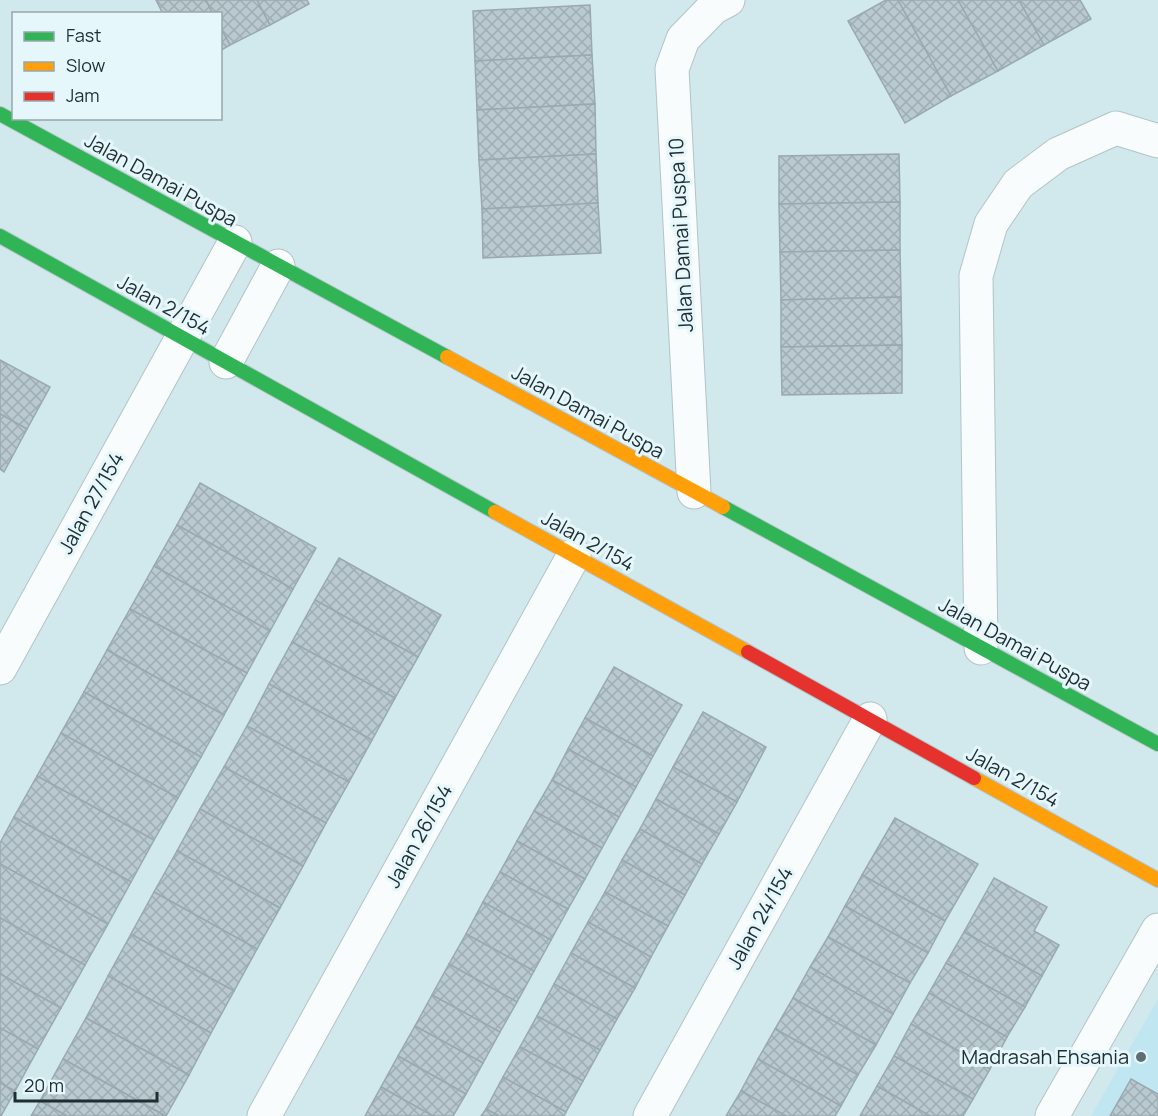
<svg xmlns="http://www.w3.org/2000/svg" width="1158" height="1116" viewBox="0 0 1158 1116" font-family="Manrope,sans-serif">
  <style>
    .built { fill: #c0e7f1 }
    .building { fill: url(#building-cross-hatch); stroke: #99a9af; stroke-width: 1.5 }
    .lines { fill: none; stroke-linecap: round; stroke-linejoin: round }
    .street-casing { stroke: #b2c4c8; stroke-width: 35 }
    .fast-casing { stroke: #b2c4c8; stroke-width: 16 }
    .slow-casing { stroke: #b2c4c8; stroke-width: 16 }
    .jam-casing { stroke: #b2c4c8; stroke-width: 16 }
    .street { stroke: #f8fcfc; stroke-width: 33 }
    .fast { stroke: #30b455; stroke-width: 14 }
    .slow { stroke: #ff9f0a; stroke-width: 14 }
    .jam { stroke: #e5322d; stroke-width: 14 }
    .poi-dot { fill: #5d6f73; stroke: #e6f7fb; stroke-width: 2 }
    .labels { text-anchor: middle; stroke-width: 6; stroke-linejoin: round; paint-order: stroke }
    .street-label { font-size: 20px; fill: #1e2e32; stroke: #e6f7fb }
    .poi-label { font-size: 20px; fill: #1e2e32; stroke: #e6f7fb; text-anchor: end }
  </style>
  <defs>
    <pattern id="building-cross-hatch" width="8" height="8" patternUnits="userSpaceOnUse" patternTransform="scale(1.5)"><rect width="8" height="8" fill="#b9c9d0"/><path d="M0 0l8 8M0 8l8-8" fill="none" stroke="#9fadb3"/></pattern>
  </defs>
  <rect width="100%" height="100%" fill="#d1e8ed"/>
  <polygon class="built" points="1158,999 1158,1116 1091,1116"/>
  <g class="building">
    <polygon points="156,0 206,0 213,14 163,14"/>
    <polygon points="206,0 257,0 270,25 230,45 220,27 220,14 213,14"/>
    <polygon points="257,0 307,0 309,4 270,25"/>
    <polygon points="886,0 898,0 951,96 905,123 848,21"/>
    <polygon points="898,0 958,0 998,71 951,96"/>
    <polygon points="958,0 1019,0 1044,45 998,71"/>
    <polygon points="1019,0 1080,0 1091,19 1044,45"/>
    <polygon points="590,5 592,55 475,61 473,11"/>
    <polygon points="220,27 230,45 220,51"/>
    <polygon points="592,55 595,104 477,110 475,61"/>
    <polygon points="595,104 596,154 479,160 477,110"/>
    <polygon points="596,154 598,203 482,209 479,160"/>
    <polygon points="899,154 900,202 779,204 779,156"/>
    <polygon points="900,202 900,250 780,252 779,204"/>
    <polygon points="598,203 601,253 483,258 482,209"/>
    <polygon points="900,250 901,297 781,300 780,252"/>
    <polygon points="901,297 902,345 781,347 781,300"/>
    <polygon points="902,345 902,393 782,395 781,347"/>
    <polygon points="0,360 50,387 27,429 0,414"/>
    <polygon points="0,414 27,429 4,472 0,469"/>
    <polygon points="200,483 316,548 293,589 177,525"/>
    <polygon points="177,525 293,589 270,631 154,566"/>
    <polygon points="339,558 441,615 418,657 315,600"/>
    <polygon points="154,566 270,631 247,673 130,609"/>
    <polygon points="315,600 418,657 395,698 292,642"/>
    <polygon points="130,609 247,673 224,715 107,650"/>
    <polygon points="292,642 395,698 372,740 269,684"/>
    <polygon points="107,650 224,715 201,757 84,692"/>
    <polygon points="614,667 682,705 653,756 585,718"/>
    <polygon points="269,684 372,740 349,782 247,726"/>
    <polygon points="84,692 201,757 178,798 61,733"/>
    <polygon points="703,712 766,747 737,802 673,767"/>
    <polygon points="585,718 653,756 636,787 568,749"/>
    <polygon points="247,726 349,782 326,823 224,767"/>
    <polygon points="61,733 178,798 154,840 37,776"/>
    <polygon points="568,749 636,787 619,817 552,780"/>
    <polygon points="224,767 326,823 303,866 200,809"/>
    <polygon points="673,767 737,802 719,834 656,799"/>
    <polygon points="37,776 154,840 131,882 14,817"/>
    <polygon points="552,780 619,817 602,848 534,811"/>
    <polygon points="656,799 719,834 702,864 640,829"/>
    <polygon points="200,809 303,866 280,908 177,851"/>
    <polygon points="534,811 602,848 585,879 517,841"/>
    <polygon points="14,817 131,882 108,924 0,864 0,843"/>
    <polygon points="895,818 978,864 945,921 862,875"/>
    <polygon points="640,829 702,864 685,895 622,860"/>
    <polygon points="517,841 585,879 568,909 500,872"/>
    <polygon points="177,851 280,908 257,949 154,892"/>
    <polygon points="622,860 685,895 668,926 605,892"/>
    <polygon points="0,864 108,924 85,965 0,918"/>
    <polygon points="500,872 568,909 551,940 483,902"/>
    <polygon points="862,875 945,921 928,953 845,906"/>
    <polygon points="994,878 1047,907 1034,931 1059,945 1042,976 964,932"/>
    <polygon points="154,892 257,949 234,991 131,934"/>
    <polygon points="605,892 668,926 651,957 588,922"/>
    <polygon points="483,902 551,940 534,971 466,934"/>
    <polygon points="845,906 928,953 910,983 828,937"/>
    <polygon points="0,918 85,965 61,1008 0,974"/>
    <polygon points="588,922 651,957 635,988 571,953"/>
    <polygon points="964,932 1042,976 1025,1007 946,963"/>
    <polygon points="131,934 234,991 211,1033 108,976"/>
    <polygon points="466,934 534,971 517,1002 449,964"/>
    <polygon points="828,937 910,983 893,1014 810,967"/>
    <polygon points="571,953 635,988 617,1019 554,984"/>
    <polygon points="946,963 1025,1007 1007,1037 929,993"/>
    <polygon points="449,964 517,1002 500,1032 432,995"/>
    <polygon points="810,967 893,1014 876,1045 793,998"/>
    <polygon points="0,974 61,1008 38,1049 0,1028"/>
    <polygon points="108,976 211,1033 189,1075 86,1018"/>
    <polygon points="554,984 617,1019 600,1050 537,1016"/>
    <polygon points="929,993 1007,1037 990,1069 911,1024"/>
    <polygon points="432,995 500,1032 483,1063 415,1026"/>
    <polygon points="793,998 876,1045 858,1075 775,1029"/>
    <polygon points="537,1016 600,1050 583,1081 520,1047"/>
    <polygon points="86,1018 189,1075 166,1116 63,1059"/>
    <polygon points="911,1024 990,1069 973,1099 894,1056"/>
    <polygon points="415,1026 483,1063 466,1094 398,1056"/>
    <polygon points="0,1028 38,1049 15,1091 0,1083"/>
    <polygon points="775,1029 858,1075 841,1106 758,1059"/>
    <polygon points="520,1047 583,1081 566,1112 503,1077"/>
    <polygon points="398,1056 466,1094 453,1116 433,1116 381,1087"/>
    <polygon points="894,1056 973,1099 963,1116 930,1116 877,1086"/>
    <polygon points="63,1059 165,1116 67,1116 40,1101"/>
    <polygon points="758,1059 841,1106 835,1116 786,1116 741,1091"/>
    <polygon points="503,1077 566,1112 564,1116 499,1116 486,1109"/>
    <polygon points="1131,1079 1158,1094 1158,1116 1110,1116"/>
    <polygon points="0,1083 15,1091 1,1116 0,1116"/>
    <polygon points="877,1086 930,1116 860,1116"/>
    <polygon points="381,1087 433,1116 365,1116"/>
    <polygon points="741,1091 786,1116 726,1116"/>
    <polygon points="40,1101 67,1116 31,1116"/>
    <polygon points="486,1109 499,1116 481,1116"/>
  </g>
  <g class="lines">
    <defs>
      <g id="street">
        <polyline points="226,362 278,266"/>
        <polyline points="694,492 672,69 683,39 713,8 728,0"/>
        <polyline points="981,648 976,276 991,224 1018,184 1058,154 1116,128 1158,141"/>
        <polyline points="0,668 235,242"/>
        <polyline points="264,1116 574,555"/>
        <polyline points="650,1116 870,719"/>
        <polyline points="1052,1116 1158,930"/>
      </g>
      <g id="fast">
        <polyline points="0,114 447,357"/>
        <polyline points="0,236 495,512"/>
        <polyline points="723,507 1158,744"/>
      </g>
      <g id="slow">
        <polyline points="447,357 723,507"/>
        <polyline points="495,512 748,652"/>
        <polyline points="974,778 1158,880"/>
      </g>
      <polyline id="jam" points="748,652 974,778"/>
    </defs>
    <use href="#street" class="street-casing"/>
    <use href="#fast" class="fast-casing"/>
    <use href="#slow" class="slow-casing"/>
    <use href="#jam" class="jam-casing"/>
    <use href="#street" class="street"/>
    <use href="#fast" class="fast"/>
    <use href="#slow" class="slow"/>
    <use href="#jam" class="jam"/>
  </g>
  <circle class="poi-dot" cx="1141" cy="1057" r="6"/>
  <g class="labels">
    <g class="street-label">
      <text transform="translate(161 180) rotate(29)" y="7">Jalan Damai Puspa</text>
      <text transform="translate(681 235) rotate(-93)" y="7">Jalan Damai Puspa 10</text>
      <text transform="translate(164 305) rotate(29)" y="7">Jalan 2/154</text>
      <text transform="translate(588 412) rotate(29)" y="7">Jalan Damai Puspa</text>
      <text transform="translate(91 503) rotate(-61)" y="7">Jalan 27/154</text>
      <text transform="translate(588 541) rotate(29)" y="7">Jalan 2/154</text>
      <text transform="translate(1015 644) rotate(29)" y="7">Jalan Damai Puspa</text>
      <text transform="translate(1013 777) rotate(29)" y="7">Jalan 2/154</text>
      <text transform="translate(419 836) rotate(-61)" y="7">Jalan 26/154</text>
      <text transform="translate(760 918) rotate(-61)" y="7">Jalan 24/154</text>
    </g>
    <g class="poi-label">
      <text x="1129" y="1064">Madrasah Ehsania</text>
    </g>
  </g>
  <rect x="12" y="12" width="210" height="108" fill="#e6f7fb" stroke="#96a7ab" stroke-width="1.5"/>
  <rect x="24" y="32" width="30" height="9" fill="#30b455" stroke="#96a7ab" stroke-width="1.5"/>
  <text x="66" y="42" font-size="18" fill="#1e2e32">Fast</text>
  <rect x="24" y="62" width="30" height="9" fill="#ff9f0a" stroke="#96a7ab" stroke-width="1.5"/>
  <text x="66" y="72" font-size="18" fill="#1e2e32">Slow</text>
  <rect x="24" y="92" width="30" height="9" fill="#e5322d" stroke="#96a7ab" stroke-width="1.5"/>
  <text x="66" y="102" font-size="18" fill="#1e2e32">Jam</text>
  <path d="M15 1092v9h142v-9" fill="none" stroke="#1e2e32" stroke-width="3"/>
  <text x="24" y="1092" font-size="18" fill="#1e2e32" stroke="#e6f7fb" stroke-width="4.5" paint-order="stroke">20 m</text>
</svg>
